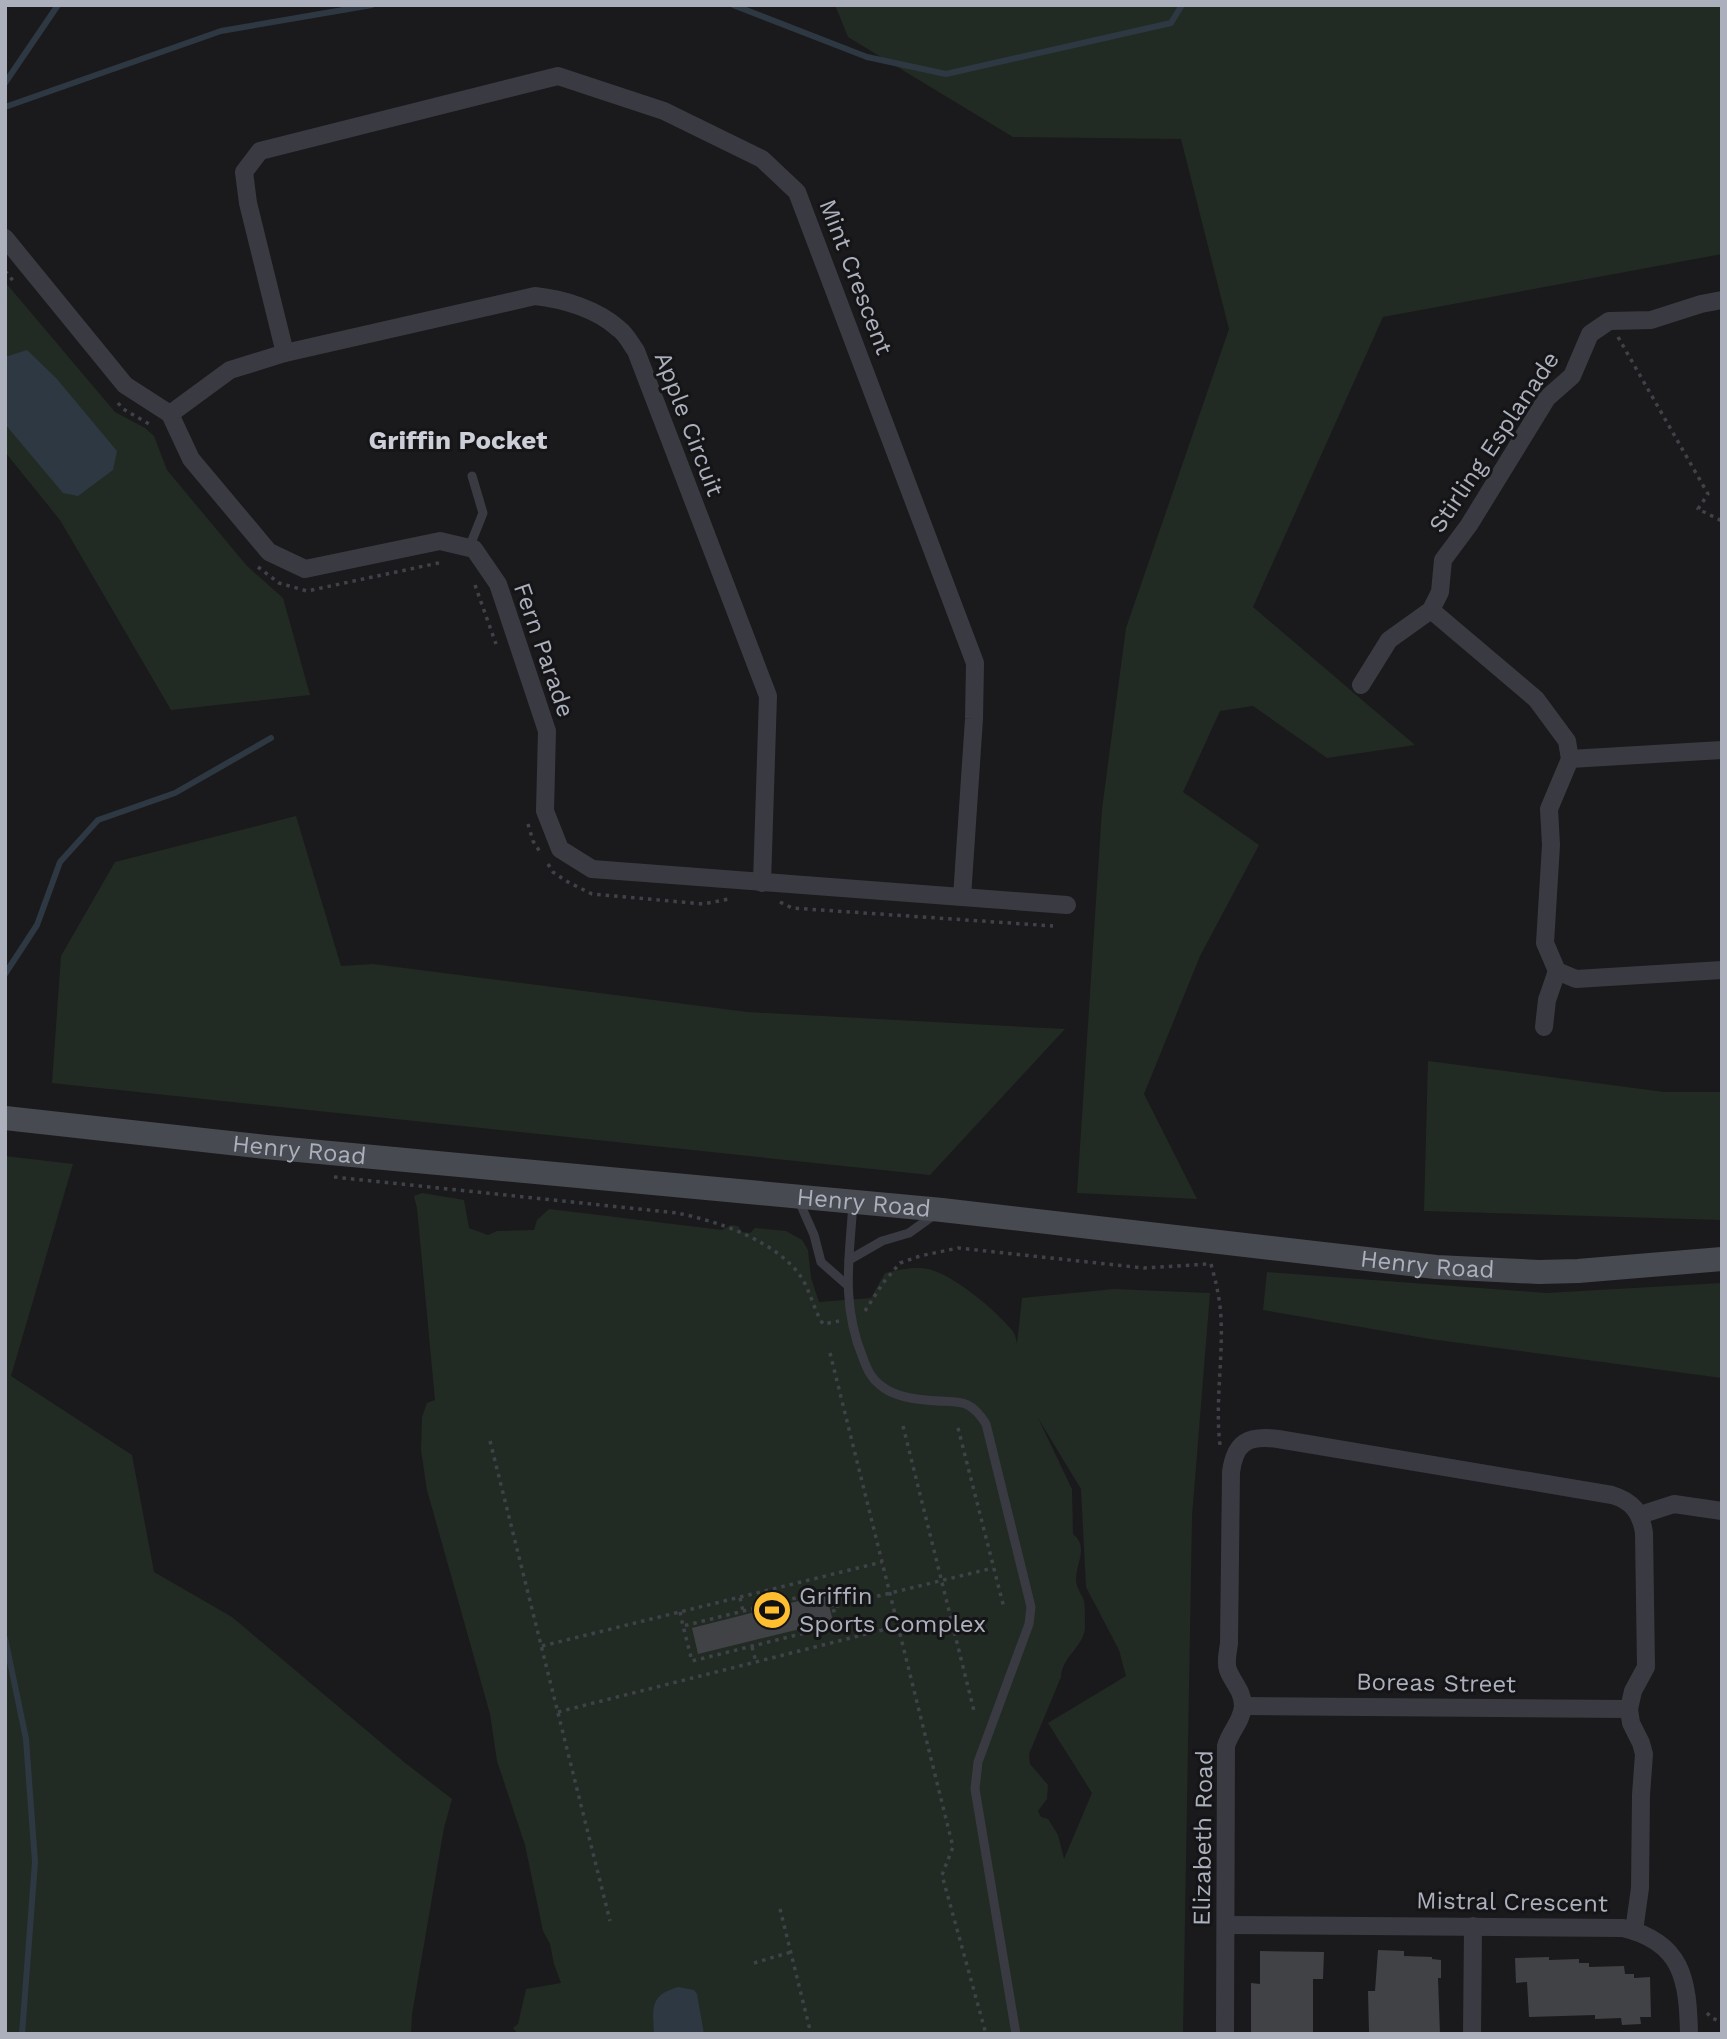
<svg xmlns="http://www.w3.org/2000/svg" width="1727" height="2039" viewBox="0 0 1727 2039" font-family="'Work Sans',sans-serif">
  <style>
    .green { fill: #212b23; fill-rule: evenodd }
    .water { fill: #2e3842 }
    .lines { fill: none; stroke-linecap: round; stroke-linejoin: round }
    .stream { stroke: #2e3842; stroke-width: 6 }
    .building { fill: #414246 }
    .path { stroke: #404249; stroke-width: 3.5; stroke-dasharray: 3.5 5; stroke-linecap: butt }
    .service { stroke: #3a3b42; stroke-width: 9 }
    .minor { stroke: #3a3b42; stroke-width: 18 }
    .secondary { stroke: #484a52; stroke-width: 24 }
    .labels { text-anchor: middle; stroke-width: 6; stroke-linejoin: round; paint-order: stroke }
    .street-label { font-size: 24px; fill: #abb0bc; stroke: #151517 }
    .poi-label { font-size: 24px; fill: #abb0bc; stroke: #151517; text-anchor: start }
    .neighbourhood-label { font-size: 26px; font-weight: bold; fill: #cdcfd8; stroke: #151517 }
  </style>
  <rect width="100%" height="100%" fill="#1a1a1c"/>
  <g class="green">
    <polygon points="835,5 1722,5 1722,254 1383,317 1253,607 1415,745 1327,758 1253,706 1220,711 1183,792 1259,845 1200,956 1144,1094 1197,1199 1077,1193 1102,809 1126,628 1229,329 1181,139 1013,137 848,37"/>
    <polygon points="5,282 115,412 145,428 154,436 167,470 247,566 283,598 310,695 171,710 60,520 5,452"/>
    <polygon points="296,816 341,966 373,964 747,1012 1065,1029 930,1175 52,1083 61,956 115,862"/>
    <polygon points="1428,1061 1664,1092 1722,1092 1722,1220 1424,1211"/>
    <polygon points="5,1156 73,1164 11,1376 132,1455 154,1572 232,1617 404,1762 452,1799 444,1828 412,2014 411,2034 5,2034"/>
    <path d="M422,1193L464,1200L469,1228L488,1235L497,1231L534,1230L537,1220L549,1209L722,1230L731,1225L738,1226L742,1232L750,1233L755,1228L786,1231L802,1240L808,1250L811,1278L819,1302L871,1298L885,1273C899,1270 913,1266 928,1269C954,1275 994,1309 1011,1329C1015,1333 1016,1338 1017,1344L1022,1298L1114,1289L1210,1293L1192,1516L1183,2034H518L513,2028L518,2024L526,1989L561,1983L554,1964L550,1944L543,1931L525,1845L497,1761L490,1714L427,1490L421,1450L422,1417L427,1403L435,1400L417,1208L414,1196ZM1038,1418L1081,1489L1086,1587L1119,1650L1126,1676L1048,1723L1092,1793L1064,1859L1058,1835L1048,1819L1041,1817L1038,1811L1047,1799L1048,1785L1030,1764L1029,1754L1061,1677C1062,1657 1082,1648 1085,1629C1085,1624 1085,1605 1084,1601C1082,1594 1076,1588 1076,1580C1076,1563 1089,1547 1073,1534L1072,1489Z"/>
    <polygon points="1267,1272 1546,1293 1722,1283 1722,1378 1430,1339 1263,1310"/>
  </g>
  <g class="water">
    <polygon points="27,350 56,378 117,451 113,470 78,496 63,493 5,424 5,357"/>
    <path d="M678,1987L694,1990L697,1994L704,2034H654C653,2007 649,1996 678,1987Z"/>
  </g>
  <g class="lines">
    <g class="stream">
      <polyline points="733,5 867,57 946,74 1171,23 1182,5"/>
      <polyline points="5,83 58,5"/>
      <polyline points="5,107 221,31 372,5"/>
      <polyline points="5,974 37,925 60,862 98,820 175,793 271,738"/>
      <polyline points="5,1638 26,1739 35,1862 22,2034"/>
    </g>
  </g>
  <g class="building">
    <polygon points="826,1594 833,1621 698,1654 692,1628"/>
    <polygon points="1378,1950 1404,1951 1404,1956 1432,1957 1432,1959 1441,1960 1441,1978 1438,1978 1440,2034 1374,2034 1374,2032 1369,2032 1368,1991 1375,1991"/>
    <polygon points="1260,1951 1324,1952 1323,1979 1313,1979 1313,2034 1251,2032 1251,1983 1260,1984"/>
    <polygon points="1549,1957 1549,1960 1579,1959 1579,1963 1589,1963 1589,1967 1624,1966 1625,1974 1634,1974 1634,1978 1650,1977 1651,2017 1640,2017 1641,2024 1622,2025 1621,2018 1595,2019 1595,2015 1529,2017 1527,1982 1516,1983 1515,1958"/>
  </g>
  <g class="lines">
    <g class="path">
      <polyline points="5,271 15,283"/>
      <polyline points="1618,337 1708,494 1698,509 1722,521"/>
      <polyline points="118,403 123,409 149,424"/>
      <polyline points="258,567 279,583 307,591 443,562"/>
      <polyline points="475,585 496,644"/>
      <polyline points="528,824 533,841 540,852"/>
      <polyline points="548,864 553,872 566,881 592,894 703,904 729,899"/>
      <polyline points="780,902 792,908 1053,926"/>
      <path d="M334,1177L677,1213C718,1221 780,1242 803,1280C811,1294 814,1310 823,1324L839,1321"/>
      <path d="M1211,1264C1216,1282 1220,1299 1221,1318C1223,1361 1215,1403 1220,1445"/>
      <polyline points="865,1311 883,1283 900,1263 920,1256 958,1248 1144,1268 1208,1264"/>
      <polyline points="830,1353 953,1847 942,1875 986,2034"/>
      <polyline points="903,1426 974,1711"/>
      <polyline points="958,1428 1004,1608"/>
      <polyline points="490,1441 610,1921"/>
      <polyline points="740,1598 743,1611"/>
      <polyline points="833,1607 828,1590 683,1626 692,1661 837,1625 833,1607 993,1568"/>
      <polyline points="680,1612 683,1626"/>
      <polyline points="542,1646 882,1562"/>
      <polyline points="752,1647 756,1662"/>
      <polyline points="558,1712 898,1626"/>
      <polyline points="780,1909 811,2034"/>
      <polyline points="754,1963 791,1952"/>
      <polyline points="1707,2013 1712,2018 1722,2022"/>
    </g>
    <g class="service">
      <polyline points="469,548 483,513 472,476"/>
      <polyline points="799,1201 814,1235 821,1262 847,1285"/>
      <path d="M853,1204C849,1260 841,1305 863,1358C867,1369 871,1378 880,1385C892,1395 911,1399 926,1400C956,1404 968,1395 986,1424L1031,1607L1029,1624L978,1762L975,1789L1016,2034"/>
      <polyline points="849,1260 882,1241 909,1233 934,1215"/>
    </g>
    <g class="minor">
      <polyline points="5,238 125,385 170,414"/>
      <polyline points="285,353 248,203 244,172 260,151 558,76 664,111 762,159 797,192 975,663 974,719 962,897"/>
      <polyline points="170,414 191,459 269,552 305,569 440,541 474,549 498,584 547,731 545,811 560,849 592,869 1067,905"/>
      <path d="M170,414L230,370L285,353L535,296C563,299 597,309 619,329C626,334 631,344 636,351L768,696L762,883"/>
      <polyline points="1431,610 1536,699 1567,741 1570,759 1549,809 1551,845 1545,943 1557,971 1576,979 1722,970"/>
      <polyline points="1361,685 1389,640 1431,610 1440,592 1443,560 1469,525 1547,398 1572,376 1590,334 1609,321 1651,320 1701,304 1722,300"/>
      <polyline points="1570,759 1722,750"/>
      <polyline points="1544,1027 1547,1000 1557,971"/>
      <polyline points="1640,1515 1674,1504 1722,1511"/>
      <polyline points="1243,1706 1629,1709"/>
      <path d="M1226,1925L1623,1928C1682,1942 1688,1979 1689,2034"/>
      <path d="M1225,2034L1226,1746C1230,1732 1242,1721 1243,1706C1243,1691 1233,1683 1228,1670C1225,1661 1228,1653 1229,1643L1231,1472C1235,1442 1248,1435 1278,1439L1612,1495C1632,1501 1641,1512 1644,1533L1646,1667L1633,1691L1629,1709L1631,1723L1641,1743L1644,1754L1641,1795L1640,1888L1634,1931"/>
      <polyline points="1472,2034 1473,1926"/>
    </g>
    <path class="secondary" id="s1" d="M5,1118L266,1147L942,1210L1436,1267L1539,1272L1578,1271L1722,1259"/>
  </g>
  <defs>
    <symbol id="stadium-disc" viewBox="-11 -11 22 22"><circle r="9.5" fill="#fdbf30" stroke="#151517"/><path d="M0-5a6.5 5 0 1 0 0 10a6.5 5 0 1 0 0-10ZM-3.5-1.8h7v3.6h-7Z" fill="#111"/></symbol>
  </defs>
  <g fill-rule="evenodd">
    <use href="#stadium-disc" x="750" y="1588" width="44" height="44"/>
  </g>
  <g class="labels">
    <g class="street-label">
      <text transform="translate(856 277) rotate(69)" y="8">Mint Crescent</text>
      <text transform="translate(689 424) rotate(69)" y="8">Apple Circuit</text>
      <text transform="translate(1494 442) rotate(-56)" y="8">Stirling Esplanade</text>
      <text transform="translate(544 650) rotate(71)" y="8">Fern Parade</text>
      <text dy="8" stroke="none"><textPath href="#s1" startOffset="296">Henry Road</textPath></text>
      <text dy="8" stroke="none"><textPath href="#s1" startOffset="863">Henry Road</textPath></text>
      <text dy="8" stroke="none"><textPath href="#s1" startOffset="1430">Henry Road</textPath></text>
      <text transform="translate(1436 1683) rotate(1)" y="8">Boreas Street</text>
      <text transform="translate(1203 1838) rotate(-89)" y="8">Elizabeth Road</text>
      <text transform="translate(1512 1902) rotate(1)" y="8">Mistral Crescent</text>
    </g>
    <g class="poi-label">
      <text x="799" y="1604">Griffin<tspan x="799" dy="28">Sports Complex</tspan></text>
    </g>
    <g class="neighbourhood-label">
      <text x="458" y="449">Griffin Pocket</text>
    </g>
  </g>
  <rect width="1727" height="2039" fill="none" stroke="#abb0bc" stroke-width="14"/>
</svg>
